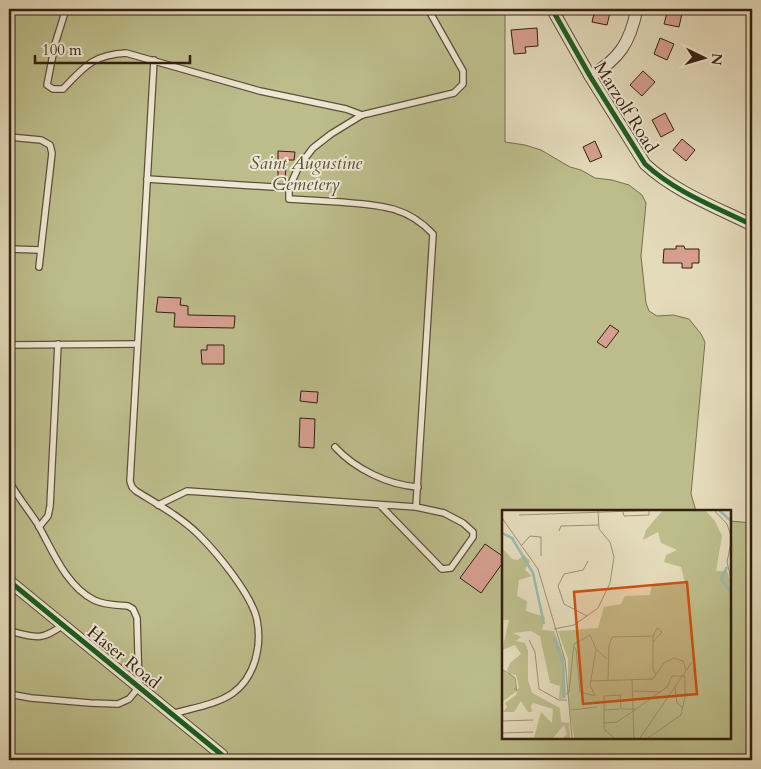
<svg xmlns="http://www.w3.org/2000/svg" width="761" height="769" viewBox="0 0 761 769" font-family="Cardo,serif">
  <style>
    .green { fill: #bcbd8b; stroke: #786e4e }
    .building { fill: #d69f90; stroke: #341f10 }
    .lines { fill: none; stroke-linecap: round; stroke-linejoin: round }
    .service-casing { stroke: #604e3b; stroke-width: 8 }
    .minor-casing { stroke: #604e3b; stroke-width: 13 }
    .service { stroke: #ede8d3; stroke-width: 5.5 }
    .minor { stroke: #ede8d3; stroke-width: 11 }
    .cycleway-casing { stroke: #ede8d3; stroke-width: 8 }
    .cycleway { stroke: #1b5e20; stroke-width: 5 }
    .labels { text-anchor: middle; stroke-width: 4; stroke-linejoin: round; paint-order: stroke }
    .street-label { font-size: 18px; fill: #341f10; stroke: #ede8d3 }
    .park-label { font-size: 18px; font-style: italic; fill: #5d4e35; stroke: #ede8d3 }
    .inset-river { fill: none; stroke: #96bbb4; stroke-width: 2.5 }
    .inset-road { fill: none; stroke: #9e9077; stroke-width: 1 }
    .view { fill: #cd500d; fill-opacity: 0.15; stroke: #cd500d; stroke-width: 2.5 }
    .inset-edge { fill: none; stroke: #341f10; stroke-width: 2.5 }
  </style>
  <rect width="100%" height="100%" fill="#e4dbbb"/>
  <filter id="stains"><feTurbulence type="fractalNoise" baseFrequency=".004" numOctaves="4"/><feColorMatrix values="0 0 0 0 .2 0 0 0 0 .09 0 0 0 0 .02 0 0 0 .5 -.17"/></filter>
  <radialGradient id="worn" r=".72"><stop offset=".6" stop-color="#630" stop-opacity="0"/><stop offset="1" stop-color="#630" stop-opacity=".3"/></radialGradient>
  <polygon class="green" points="9,9 505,9 505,142 525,145 541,150 570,167 581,170 595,178 612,180 629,185 642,195 646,203 641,256 646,303 649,311 657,316 673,315 689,319 701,334 705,342 691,494 696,511 503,512 503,738 730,738 730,521 752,523 752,683 748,735 749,745 752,751 752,760 9,760"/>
  <g class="building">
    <polygon points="595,9 611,9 607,25 592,22"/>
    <polygon points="668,9 683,9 679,27 664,24"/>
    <polygon points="537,28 538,46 525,47 526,53 514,54 511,30"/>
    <polygon points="660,38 674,44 667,60 654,54"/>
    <polygon points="643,71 655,82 642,96 630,85"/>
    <polygon points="665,113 674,130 661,137 652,120"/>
    <polygon points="682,139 695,150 686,161 673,150"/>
    <polygon points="595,141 602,157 590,162 583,147"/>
    <polygon points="278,151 295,152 294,160 287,160 285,177 278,177"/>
    <polygon points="676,246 684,246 685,249 699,249 699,263 692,263 692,268 682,268 682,263 663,263 664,249 676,249"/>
    <polygon points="158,297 181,298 180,305 188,306 188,315 235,316 234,328 174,327 175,313 156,312"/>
    <polygon points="610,325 619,331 606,348 597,342"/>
    <polygon points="207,345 224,345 224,364 202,364 201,350 207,350"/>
    <polygon points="301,391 318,392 317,403 300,401"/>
    <polygon points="300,418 315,419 314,448 299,447"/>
    <polygon points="485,544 504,557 504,561 481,593 460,578"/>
  </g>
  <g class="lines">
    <defs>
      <g id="service">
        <path d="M66,9L55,44L47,85L53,89H63C85,66 93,55 126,53L260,91L346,109L362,115"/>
        <path d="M154,60L130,481L132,487L136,491C157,504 181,517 199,535C217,553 252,595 257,620C262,646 255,677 233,693C216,705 191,708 172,714"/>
        <polyline points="9,137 41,140 50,145 52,153 39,267"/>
        <path d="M147,179L289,188V199C306,200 323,201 340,202C377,205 406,205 433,234L416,507"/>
        <polyline points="289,188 299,166 313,148 331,134 362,115 454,93 463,84 463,71 428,9"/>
        <polyline points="9,249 40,250"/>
        <polyline points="9,345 137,344"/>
        <path d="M335,447C355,469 388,485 418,487"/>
        <path d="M9,481C17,496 28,509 37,523C52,549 65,585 94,600C104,605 117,605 128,606L133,609L137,618L139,687L129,699L118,704L90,703L31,698L9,694"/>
        <polyline points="158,505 187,491 416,507 444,513 463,523 473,532 473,537 451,568 442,569 380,505"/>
        <polyline points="39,527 48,516 50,506 58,344"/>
        <path d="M9,631C35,637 40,642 63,625"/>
      </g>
      <g id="minor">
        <path d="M552,9L590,76L645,164C675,192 716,207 752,225"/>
        <path d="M590,76C620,59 630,42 637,9"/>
        <polyline points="9,581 222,755"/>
      </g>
    </defs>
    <use href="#service" class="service-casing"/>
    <use href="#minor" class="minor-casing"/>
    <use href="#service" class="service"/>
    <use href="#minor" class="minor"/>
    <defs>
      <g id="cycleway">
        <path d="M552,9L590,76L645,164C675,192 716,207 752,225"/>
        <polyline points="9,581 222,755"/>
      </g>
    </defs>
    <use href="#cycleway" class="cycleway-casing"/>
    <use href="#cycleway" class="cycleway"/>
  </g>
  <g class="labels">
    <g class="street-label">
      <text transform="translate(626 107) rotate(58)" y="6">Marzolf Road</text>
      <text transform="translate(124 657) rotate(39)" y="6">Haser Road</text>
    </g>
    <g class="park-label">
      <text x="306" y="169">Saint Augustine<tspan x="306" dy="21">Cemetery</tspan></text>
    </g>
  </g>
  <g transform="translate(502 510)">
    <rect width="229" height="229" fill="#e4dbbb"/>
    <path d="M161,0H203L213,11L220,26L214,61H225L229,71V228H72L66,189V149L56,121L96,118L102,97L119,94L123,86L148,85L150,74L183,73L179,57L162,52L164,45L175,40L159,33L156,22L141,30L144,20ZM0,38L10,49L16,50L22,45L28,51L23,60L30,66L17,70L15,86L25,91L24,101L43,107L40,120L52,121L62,147L64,188L57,189L58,176L48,173L38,126L29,121L11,123L19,127L14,131L23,133L26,141V170L30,183L58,198L59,212L67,213L68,228H61L65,224L62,215L51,228H32L39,202L50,213L51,199L31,193L29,196L30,202H26L19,191L12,202H1L5,197L3,193L14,185L17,177L14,165L8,164L12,166L15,181L0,192V159L7,165L5,160L8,153L19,144L13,135L0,140L7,110H0Z" fill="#bcbd8b"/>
    <path class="inset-river" d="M217,0L229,11M0,23L10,28L31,63L42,114M225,57L219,69L229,82M52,127L61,153L62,188"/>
    <path class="inset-road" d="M212,0L225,14L229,26M121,2L122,6L147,5V1M17,5L159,0M0,8L36,59L63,150L70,228M57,21L59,16L96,15M229,32L225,52L229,69M19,36L28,26L39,27V46M85,106L62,94L56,76L62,64L81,60L86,51M52,119L72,115L96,98L108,73L112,47L108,32L97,19L96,0M27,130L33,142L37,179L57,190H65M151,132L160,122L155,118L151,126V160L154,164M71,136L74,139L78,182L93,186M0,159L13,168L15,181L12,178M106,170L107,136L110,127L151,126M130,170L132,228M88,171L151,169L162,153L172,148L181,151L184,160M173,177L175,193L181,198M131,181L159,182M64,184L67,182L72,134L88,125L94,139L105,149M93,186L88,175L94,140M134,199L165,177L170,166H183V187L179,205L146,228M69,200L95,197M102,200L118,199M0,211L31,210M102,213L115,212L134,199H119L118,185M0,223L31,222M112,228L102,219V186L120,185M138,228L190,152"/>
    <path class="view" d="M185,72L195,184L81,194L72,82Z"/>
    <rect width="229" height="229" class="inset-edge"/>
  </g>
  <rect width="761" height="769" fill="none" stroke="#e4dbbb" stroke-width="30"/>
  <rect x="10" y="10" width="741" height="749" fill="none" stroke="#341f10" stroke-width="2.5"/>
  <rect x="15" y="15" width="731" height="739" fill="none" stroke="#341f10"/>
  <g transform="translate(704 58) rotate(95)" stroke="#ede8d3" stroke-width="4" paint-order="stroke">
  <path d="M0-4L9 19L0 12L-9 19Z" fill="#341f10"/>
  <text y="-8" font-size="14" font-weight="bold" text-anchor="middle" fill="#341f10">N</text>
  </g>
  <path d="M35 55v8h155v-8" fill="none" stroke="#341f10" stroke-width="2.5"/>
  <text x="42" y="55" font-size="15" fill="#341f10" stroke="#ede8d3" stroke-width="4" paint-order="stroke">100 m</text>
  <rect width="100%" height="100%" filter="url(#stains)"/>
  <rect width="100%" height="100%" fill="url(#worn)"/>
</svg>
